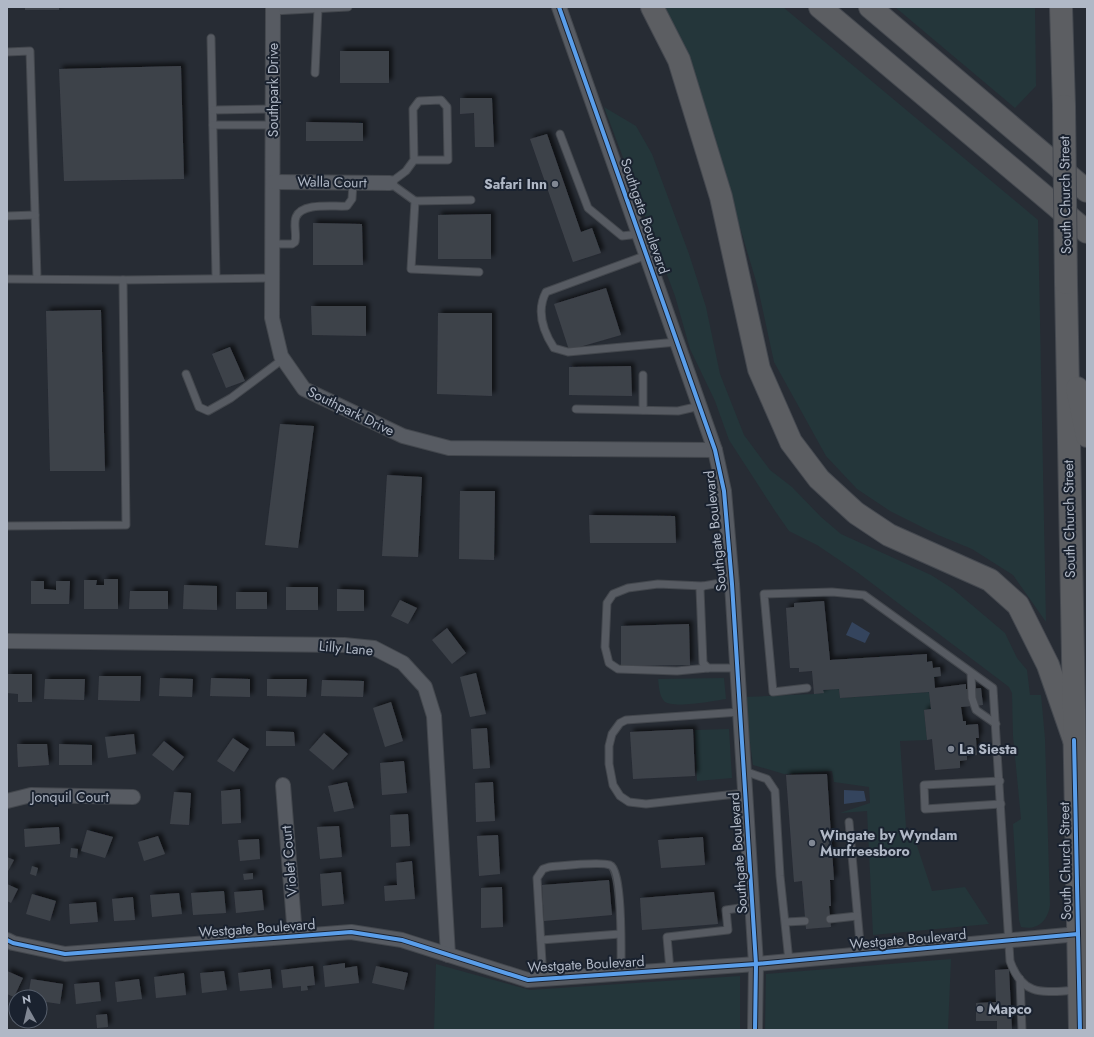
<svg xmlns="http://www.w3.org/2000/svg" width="1094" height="1037" viewBox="0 0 1094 1037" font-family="Jost,sans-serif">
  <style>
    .green { fill: #24363a }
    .water { fill: #34445d }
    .building { fill: #3e424a; filter: url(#shadow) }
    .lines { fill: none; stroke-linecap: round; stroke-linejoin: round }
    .lane-casing { stroke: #43474d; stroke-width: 9 }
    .street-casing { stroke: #43474d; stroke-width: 16 }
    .highway-casing { stroke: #44484f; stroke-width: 24 }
    .lane { stroke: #575b62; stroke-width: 7 }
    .street { stroke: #575b62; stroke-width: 14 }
    .highway { stroke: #5c5e62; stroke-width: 22 }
    .highway-bridge-casing { stroke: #44484f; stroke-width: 24; stroke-linecap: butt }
    .highway-bridge { stroke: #5c5e62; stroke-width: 22 }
    .cycleway-casing { stroke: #1a222f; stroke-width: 6 }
    .cycleway { stroke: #5a9eea; stroke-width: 4 }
    .poi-dot { fill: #808793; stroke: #1a222f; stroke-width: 1.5 }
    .labels { text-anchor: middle; stroke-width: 4; stroke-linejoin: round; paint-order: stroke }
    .street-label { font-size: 14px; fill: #b0b8c6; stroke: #1a222f }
    .poi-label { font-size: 14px; font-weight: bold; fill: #b0b8c6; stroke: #1a222f; text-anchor: start }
  </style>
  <defs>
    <filter id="shadow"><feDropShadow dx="3.5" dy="-3.5" stdDeviation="2" flood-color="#0009"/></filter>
  </defs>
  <rect width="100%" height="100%" fill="#272c34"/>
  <g class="green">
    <polygon points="660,7 783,7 1038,220 1046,622 1013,575 972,549 938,535 890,511 857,489 826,456 774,362 758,288 715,143"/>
    <polygon points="895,7 1035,7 1036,86 1015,108"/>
    <path d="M604,107L636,126L652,154L689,254L706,307L720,374L744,435L770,470L792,487L821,517L841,534L931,575L953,589L1005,633L1017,658L1027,670L1030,695H1041L1045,739L1050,905C1048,920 1038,931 1021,927L1019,920L1013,824L1021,819L1013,736L1012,693L1009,687L857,572L817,545L789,531L775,511L729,440L715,401L690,349L675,296Z"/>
    <path d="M724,678L726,699C714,701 672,709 664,701C659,695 659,686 658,679Z"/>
    <polygon points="839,689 840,698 929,692 931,709 924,710 927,740 900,741 906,827 913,834 932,891 965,887 989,924 873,935 867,811 840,813 870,803 869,787 834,782 832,771 784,774 753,765 744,697 814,694 823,693 823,690"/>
    <polygon points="729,729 732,778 697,781 695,730"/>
    <polygon points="951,959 948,1030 765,1030 766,974"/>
    <polygon points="436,964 530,990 740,976 740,1030 434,1030"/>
  </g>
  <g class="water">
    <polygon points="852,622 870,633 865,643 846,635"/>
    <polygon points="844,790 864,791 866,801 844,804"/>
  </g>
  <g class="building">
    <rect x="25" y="7" width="34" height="3"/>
    <rect x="340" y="51" width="49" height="32"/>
    <polygon points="181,66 184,179 64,181 59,69"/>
    <polygon points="460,98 492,98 494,147 475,147 474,113 460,114"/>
    <polygon points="306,122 363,123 363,141 306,141"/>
    <polygon points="547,134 581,232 592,228 601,253 573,262 530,139"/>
    <polygon points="491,214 491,259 438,259 438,215"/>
    <polygon points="313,223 362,224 363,265 313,265"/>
    <polygon points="606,288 621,335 569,350 554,304"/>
    <polygon points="311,306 366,306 366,336 312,335"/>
    <polygon points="101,310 105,471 50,471 46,311"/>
    <polygon points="438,313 492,313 492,396 437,394"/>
    <polygon points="230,347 245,381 226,388 212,354"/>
    <polygon points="631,366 632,396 569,395 569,367"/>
    <polygon points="280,424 314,426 298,548 265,545"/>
    <polygon points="387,475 422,477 418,557 382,556"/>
    <polygon points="460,491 495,491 494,560 459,559"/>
    <polygon points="589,515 675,516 676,543 590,543"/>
    <polygon points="104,579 118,579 118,609 84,609 84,580 97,580 96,585 104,585"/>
    <polygon points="31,581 44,581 44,589 56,590 56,581 70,581 69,604 31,604"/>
    <polygon points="184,585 217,586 217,610 183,609"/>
    <rect x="286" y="587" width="32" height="23"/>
    <polygon points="337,589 364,590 364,611 337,611"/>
    <polygon points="130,591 168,591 168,609 129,609"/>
    <rect x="236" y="592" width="31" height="17"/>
    <polygon points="400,600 417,608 408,624 391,616"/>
    <polygon points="824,601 830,660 927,654 927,662 932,661 933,668 940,667 941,676 934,677 935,688 966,684 966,689 981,688 983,705 961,707 963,721 966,721 966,725 978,724 979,738 976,738 977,755 967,756 967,760 960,761 960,768 935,770 932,739 927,740 924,710 931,709 929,692 840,698 839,689 823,690 824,693 814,694 812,671 799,672 799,668 790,668 786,608 794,607 794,603"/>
    <polygon points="689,624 690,665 621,666 621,626"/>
    <polygon points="447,628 466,653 452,664 432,640"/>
    <polygon points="476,673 486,714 470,717 460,677"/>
    <polygon points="7,674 32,674 32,702 18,702 18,694 7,693"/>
    <polygon points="99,676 141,676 140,701 98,700"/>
    <polygon points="160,678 193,679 192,697 159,696"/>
    <polygon points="211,678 250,679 250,697 210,696"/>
    <polygon points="45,679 85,679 84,700 44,699"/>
    <polygon points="267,679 307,679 306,697 267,696"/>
    <polygon points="322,680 364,681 363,697 321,696"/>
    <polygon points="391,702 403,741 385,747 373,708"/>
    <polygon points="487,728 490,768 473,769 471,729"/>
    <polygon points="693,729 695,776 633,779 630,732"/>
    <polygon points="266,731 294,732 295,746 266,746"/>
    <polygon points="324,733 348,754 333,770 309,750"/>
    <polygon points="134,734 136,754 108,758 105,737"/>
    <polygon points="233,738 249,749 234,772 217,761"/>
    <polygon points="164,741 184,757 173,771 152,755"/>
    <polygon points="17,744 47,744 49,765 18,767"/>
    <polygon points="59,744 92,745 92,765 59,765"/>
    <polygon points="404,761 407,793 382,795 380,763"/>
    <polygon points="827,774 834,880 830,880 831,906 829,906 831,927 806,929 802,881 794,882 786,775"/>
    <polygon points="347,782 354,808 334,812 328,786"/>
    <polygon points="493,782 495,821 476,822 475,783"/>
    <polygon points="240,789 241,823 222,824 221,791"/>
    <polygon points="174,792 191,793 189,825 170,824"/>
    <polygon points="408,814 410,846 391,847 390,815"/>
    <polygon points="339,826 342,857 320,859 317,827"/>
    <polygon points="59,827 60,844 25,847 24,829"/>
    <polygon points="87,830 113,837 105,858 81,851"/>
    <polygon points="498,835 500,874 479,876 477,836"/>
    <polygon points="158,836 165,854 144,861 138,842"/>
    <polygon points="703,837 705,865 661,868 658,840"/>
    <polygon points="259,839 260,859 240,861 238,840"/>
    <polygon points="71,848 78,849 77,858 70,857"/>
    <polygon points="7,857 14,860 7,873"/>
    <polygon points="412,861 415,899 385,901 384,886 397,885 396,863"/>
    <polygon points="32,866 38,868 36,876 30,874"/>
    <polygon points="341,872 344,904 322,906 320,874"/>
    <polygon points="253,873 253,879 244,880 243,874"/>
    <polygon points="609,880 612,915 544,921 542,885"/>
    <polygon points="7,884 18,889 11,903 7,901"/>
    <polygon points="502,887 503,927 481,928 481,888"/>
    <polygon points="262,890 264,910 236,913 234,892"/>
    <polygon points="224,891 226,913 193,915 191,893"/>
    <polygon points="714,892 718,924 642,930 640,898"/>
    <polygon points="179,893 182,914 152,917 150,895"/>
    <polygon points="32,894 56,901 50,921 26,914"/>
    <polygon points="133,897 135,920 114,921 112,899"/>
    <polygon points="96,902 98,922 70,924 69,904"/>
    <polygon points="345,963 345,968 357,966 359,983 325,987 323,966"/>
    <polygon points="313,966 315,985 307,986 308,990 301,991 301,986 283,988 281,970"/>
    <polygon points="376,966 408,973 404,990 372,983"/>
    <polygon points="270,969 272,988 240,991 238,973"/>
    <polygon points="1009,969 1012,1030 997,1030 997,1021 976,1021 976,1003 996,1002 995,970"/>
    <polygon points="7,971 23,978 14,997 7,994"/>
    <polygon points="224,971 227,990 202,993 200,973"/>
    <polygon points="184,973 186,995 156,998 154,977"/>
    <polygon points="31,979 63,984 60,1004 40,1001 40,997 28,997"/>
    <polygon points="139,979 142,999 117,1002 115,982"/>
    <polygon points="99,982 101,1001 76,1004 74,984"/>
    <polygon points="107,1014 108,1027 97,1028 96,1015"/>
  </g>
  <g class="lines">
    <defs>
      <g id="lane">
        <polyline points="273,11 348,7"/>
        <polyline points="211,38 216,277"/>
        <polyline points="7,52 30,51 37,278"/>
        <polyline points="315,73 318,9"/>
        <polyline points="213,110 273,109"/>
        <polyline points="213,125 273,125"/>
        <polyline points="560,134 588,208 622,236 639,234"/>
        <polyline points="414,160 413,109 419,101 441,100 447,107 448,160 414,160 406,171 390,183 415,201 411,269 479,272"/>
        <polyline points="415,201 471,200"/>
        <polyline points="7,216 35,215"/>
        <path d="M272,244H292L295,242C297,234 293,224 296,217C302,202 334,207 347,206L352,199L353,183"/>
        <path d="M647,255L546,292C536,311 543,331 554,348L568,352L677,342"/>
        <polyline points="7,279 123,280 272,278"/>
        <polyline points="186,374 199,407 208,411 231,398 283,359"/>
        <polyline points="643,375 643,410"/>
        <polyline points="576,409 678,411 700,406"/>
        <polyline points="7,526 126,525 123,280"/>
        <polyline points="732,581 703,586 700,589 703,663 708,668 738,668"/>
        <polyline points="703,586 658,584 628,588 613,594 607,603 605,647 609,663 618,669 677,671 708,668"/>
        <polyline points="971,673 972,698 976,710 996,724"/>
        <path d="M807,688L773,692L764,594L832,592L864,595L993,688L1010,961C1023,998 1044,992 1077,990"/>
        <polyline points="740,712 626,720 620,723 612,734 609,746 609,764 613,785 620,796 629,802 646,804 745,793"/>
        <polyline points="744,771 767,779 775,791 780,876 789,961"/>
        <polyline points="1000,781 924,785 925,809 1001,804"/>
        <polyline points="849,822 861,954"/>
        <polyline points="830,919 857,916"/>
        <polyline points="786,922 805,921"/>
        <polyline points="541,940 620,934"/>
        <polyline points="670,970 667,937 728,930 726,910 753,906"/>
        <path d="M543,979L537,878L543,869L549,867C562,866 600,861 610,865C623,869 621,958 621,973"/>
        <polyline points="1020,979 1022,1030"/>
      </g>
      <g id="street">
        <polyline points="273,7 272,318 281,356 304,389 403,436 449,448 715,450"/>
        <polyline points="559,7 715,450 724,491 732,584 756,964 755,1030"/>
        <polyline points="273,182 390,183"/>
        <polyline points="7,641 344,645 374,648 403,663 425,687 434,716 448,955"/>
        <polyline points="283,785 295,936"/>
        <polyline points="7,801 31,795 133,797"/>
        <polyline points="7,940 13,943 65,954 351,932 402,940 528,980 756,964 1078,934"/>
      </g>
      <g id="highway">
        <polyline points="652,7 679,60 721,197 759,369 791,442 819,479 856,513 889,535 990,580 1018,605 1048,665 1074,740"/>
        <polyline points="820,7 1087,232"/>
        <polyline points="870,7 1087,191"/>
        <polyline points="1061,7 1064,106"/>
        <polyline points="1066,283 1080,1030"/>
        <polyline points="1077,388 1087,436"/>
      </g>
    </defs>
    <use href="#lane" class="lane-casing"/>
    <use href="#street" class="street-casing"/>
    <use href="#highway" class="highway-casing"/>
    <use href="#lane" class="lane"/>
    <use href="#street" class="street"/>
    <use href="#highway" class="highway"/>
    <defs>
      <polyline id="highway-bridge" points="1064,106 1066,283"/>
    </defs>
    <use href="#highway-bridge" class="highway-bridge-casing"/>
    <use href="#highway-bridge" class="highway-bridge"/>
    <defs>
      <g id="cycleway">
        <polyline points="559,7 715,450 724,491 732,584 756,964 755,1030"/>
        <polyline points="1074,740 1080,1030"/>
        <polyline points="7,940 13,943 65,954 351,932 402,940 528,980 756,964 1078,934"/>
      </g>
    </defs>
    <use href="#cycleway" class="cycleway-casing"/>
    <use href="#cycleway" class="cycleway"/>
  </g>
  <g class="poi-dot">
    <circle cx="555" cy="184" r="4"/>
    <circle cx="951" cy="749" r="4"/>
    <circle cx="812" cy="843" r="4"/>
    <circle cx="980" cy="1009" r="4"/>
  </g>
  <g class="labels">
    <g class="street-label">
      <text transform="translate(273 90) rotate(-90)" y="5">Southpark Drive</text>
      <text transform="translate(332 182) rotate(1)" y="5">Walla Court</text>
      <text transform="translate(1065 195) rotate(-91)" y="5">South Church Street</text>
      <text transform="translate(645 216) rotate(71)" y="5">Southgate Boulevard</text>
      <text transform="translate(351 411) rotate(26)" y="5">Southpark Drive</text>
      <text transform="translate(1069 519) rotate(-91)" y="5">South Church Street</text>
      <text transform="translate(715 531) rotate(-96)" y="5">Southgate Boulevard</text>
      <text transform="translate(346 648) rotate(5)" y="5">Lilly Lane</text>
      <text x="70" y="802">Jonquil Court</text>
      <text transform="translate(738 853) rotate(-94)" y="5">Southgate Boulevard</text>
      <text transform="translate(289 861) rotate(-95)" y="5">Violet Court</text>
      <text transform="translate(1065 861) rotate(-91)" y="5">South Church Street</text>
      <text transform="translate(257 928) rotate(-4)" y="5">Westgate Boulevard</text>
      <text transform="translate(908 939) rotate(-5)" y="5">Westgate Boulevard</text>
      <text transform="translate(586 964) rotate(-3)" y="5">Westgate Boulevard</text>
    </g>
    <g class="poi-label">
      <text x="547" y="189" text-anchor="end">Safari Inn</text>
      <text x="959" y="754">La Siesta</text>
      <text x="820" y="840">Wingate by Wyndam<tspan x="820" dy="16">Murfreesboro</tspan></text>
      <text x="988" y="1014">Mapco</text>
    </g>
  </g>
  <rect width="1094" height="1037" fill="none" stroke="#b0b8c6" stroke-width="16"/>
  <g transform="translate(28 1009) rotate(352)"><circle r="19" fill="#1a222f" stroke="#565e6b"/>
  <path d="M0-3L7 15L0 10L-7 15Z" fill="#808793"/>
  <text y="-6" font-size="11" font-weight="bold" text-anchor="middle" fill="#b0b8c6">N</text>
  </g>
</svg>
